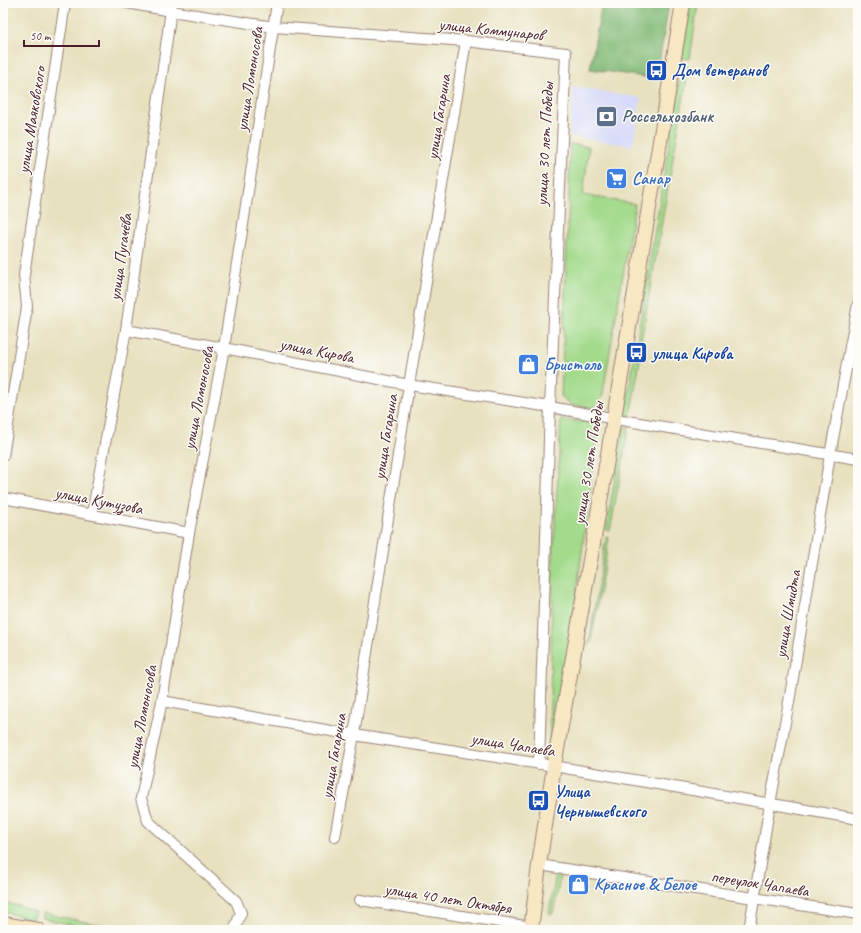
<svg xmlns="http://www.w3.org/2000/svg" width="861" height="933" viewBox="0 0 861 933" font-family="Caveat,sans-serif">
  <style>
    .built { fill: #d5d8f9 }
    .green { fill: #a3da8b; stroke: #767c5b }
    .forest { fill: #82ba77; stroke: #666c51 }
    .lines { fill: none; stroke-linecap: round; stroke-linejoin: round }
    .street-casing { stroke: #988075; stroke-width: 12 }
    .secondary-casing { stroke: #988075; stroke-width: 16 }
    .street { stroke: #fff; stroke-width: 10 }
    .secondary { stroke: #f7e8c3; stroke-width: 14 }
    .labels { text-anchor: middle; stroke-width: 3; stroke-linejoin: round; paint-order: stroke }
    .street-label { font-size: 17px; fill: #4a1f2b; stroke: #fdfcf7 }
    .transit-label { font-size: 17px; font-weight: bold; fill: #164399; stroke: #fdfcf7; text-anchor: start }
    .service-label { font-size: 17px; font-weight: bold; fill: #4e5e75; stroke: #fdfcf7; text-anchor: start }
    .shop-label { font-size: 17px; font-weight: bold; fill: #366cbe; stroke: #fdfcf7; text-anchor: start }
  </style>
  <rect width="100%" height="100%" fill="#fdfcf7"/>
  <filter id="ink" filterUnits="userSpaceOnUse"><feTurbulence type="fractalNoise" baseFrequency=".025" numOctaves="2"/><feDisplacementMap in="SourceGraphic" scale="8" xChannelSelector="R" yChannelSelector="G"/><feConvolveMatrix kernelMatrix="1 2 1 2 8 2 1 2 1" color-interpolation-filters="sRGB"/></filter>
  <filter id="wash" filterUnits="userSpaceOnUse"><feTurbulence type="fractalNoise" baseFrequency=".012" numOctaves="4" result="noise"/><feDisplacementMap in="SourceGraphic" scale="16" xChannelSelector="R" yChannelSelector="G"/><feGaussianBlur stdDeviation="0.9" result="paint"/><feColorMatrix in="noise" values="0 0 0 0 0 0 0 0 0 0 0 0 0 0 0 0 0 1.4 0 .05"/><feComposite in="paint" operator="in"/></filter>
  <g filter="url(#wash)">
    <rect width="100%" height="100%" fill="#e7e1bf"/>
    <polygon class="built" points="573,87 641,98 633,146 569,136"/>
    <g class="green">
      <polygon points="691,3 698,3 690,59 682,58"/>
      <polygon points="682,66 689,67 640,347 636,346"/>
      <polygon points="570,144 589,147 583,195 635,204 602,399 593,408 571,405 561,396 569,193"/>
      <polygon points="634,359 640,360 630,417 625,416"/>
      <polygon points="561,420 591,422 598,427 570,645 549,756 553,558"/>
      <polygon points="624,427 629,427 610,531 606,530"/>
      <polygon points="606,537 609,538 591,642 588,648"/>
      <path d="M558,872L560,875C559,888 555,900 553,913L550,914L549,913L556,874Z"/>
      <polygon points="3,903 16,905 35,912 32,919 3,912"/>
      <polygon points="42,913 126,930 96,930 42,918"/>
    </g>
    <polygon class="forest" points="602,3 669,3 659,64 655,65 652,78 590,69"/>
  </g>
  <g filter="url(#ink)">
    <g class="lines">
      <defs>
        <g id="street">
          <polyline points="127,3 171,11 274,27 466,41 566,53 550,407 539,764"/>
          <polyline points="126,330 224,348 409,385 550,407 633,422 858,459"/>
          <polyline points="3,456 27,307 24,275 65,3"/>
          <polyline points="3,498 189,533"/>
          <polyline points="92,514 126,330 172,3"/>
          <polyline points="162,701 354,735 554,766 858,819"/>
          <polyline points="335,837 354,735 409,385 466,41"/>
          <polyline points="539,865 858,914"/>
          <polyline points="360,900 532,927"/>
          <polyline points="234,930 241,913 236,901 148,821 141,798 162,701 189,533 224,348 277,3"/>
          <polyline points="749,930 770,804 790,696 830,455 858,304"/>
        </g>
        <g id="secondary">
          <polyline points="3,924 38,930"/>
          <polyline points="531,930 539,865 554,766 595,532 683,3"/>
        </g>
      </defs>
      <use href="#street" class="street-casing"/>
      <use href="#secondary" class="secondary-casing"/>
      <use href="#street" class="street"/>
      <use href="#secondary" class="secondary"/>
    </g>
  </g>
  <defs>
    <symbol id="bus-square" viewBox="-11 -11 22 22"><rect x="-9" y="-9" width="18" height="18" rx="4" fill="#1a4fb4" stroke="#fdfcf7"/><path d="M-5-6H5V4H4V6H2V4H-2V6H-4V4H-5ZM-3.5-4V0h7V-4ZM-3.5 1.2v1.5H-2V1.2ZM2 1.2v1.5H3.5V1.2Z" fill="#fff"/></symbol>
    <symbol id="bank-square" viewBox="-11 -11 22 22"><rect x="-9" y="-9" width="18" height="18" rx="4" fill="#5c6f8a" stroke="#fdfcf7"/><path d="M-6-4H6V4H-6ZM0-2.3a2.3 2.3 0 1 0 0 4.6a2.3 2.3 0 1 0 0-4.6Z" fill="#fff"/></symbol>
    <symbol id="supermarket-square" viewBox="-11 -11 22 22"><rect x="-9" y="-9" width="18" height="18" rx="4" fill="#3f7fe0" stroke="#fdfcf7"/><path d="M-6-5.5h2.5l.6 2H6L4.5 2H-2.5L-4.4-4H-6ZM-1.5 3.2a1.3 1.3 0 1 0 .1 0ZM3 3.2a1.3 1.3 0 1 0 .1 0Z" fill="#fff"/></symbol>
    <symbol id="shop-square" viewBox="-11 -11 22 22"><rect x="-9" y="-9" width="18" height="18" rx="4" fill="#3f7fe0" stroke="#fdfcf7"/><path d="M-5-2.5h2.3a2.7 3.5 0 0 1 5.4 0H5L5.5 6h-11ZM-1.5-2.5h3a1.5 2.3 0 0 0-3 0Z" fill="#fff"/></symbol>
  </defs>
  <g fill-rule="evenodd">
    <use href="#bus-square" x="644" y="58" width="25" height="25"/>
    <use href="#bank-square" x="594" y="104" width="25" height="25"/>
    <use href="#supermarket-square" x="604" y="166" width="25" height="25"/>
    <use href="#bus-square" x="624" y="340" width="25" height="25"/>
    <use href="#shop-square" x="516" y="352" width="25" height="25"/>
    <use href="#bus-square" x="526" y="788" width="25" height="25"/>
    <use href="#shop-square" x="566" y="872" width="25" height="25"/>
  </g>
  <g class="labels">
    <g class="street-label">
      <text transform="translate(491 29) rotate(6)" y="6">улица Коммунаров</text>
      <text transform="translate(249 79) rotate(-81)" y="6">улица Ломоносова</text>
      <text transform="translate(438 117) rotate(-81)" y="6">улица Гагарина</text>
      <text transform="translate(31 120) rotate(-81)" y="6">улица Маяковского</text>
      <text transform="translate(544 144) rotate(-87)" y="6">улица 30 лет Победы</text>
      <text transform="translate(120 257) rotate(-82)" y="6">улица Пугачёва</text>
      <text transform="translate(317 350) rotate(11)" y="6">улица Кирова</text>
      <text transform="translate(198 398) rotate(-79)" y="6">улица Ломоносова</text>
      <text transform="translate(385 437) rotate(-81)" y="6">улица Гагарина</text>
      <text transform="translate(588 463) rotate(-81)" y="6">улица 30 лет Победы</text>
      <text transform="translate(99 500) rotate(11)" y="6">улица Кутузова</text>
      <text transform="translate(787 614) rotate(-80)" y="6">улица Шмидта</text>
      <text transform="translate(141 717) rotate(-79)" y="6">улица Ломоносова</text>
      <text transform="translate(513 744) rotate(9)" y="6">улица Чапаева</text>
      <text transform="translate(333 756) rotate(-80)" y="6">улица Гагарина</text>
      <text transform="translate(760 883) rotate(9)" y="6">переулок Чапаева</text>
      <text transform="translate(448 898) rotate(9)" y="6">улица 40 лет Октября</text>
    </g>
    <g class="transit-label">
      <text x="672" y="76">Дом ветеранов</text>
      <text x="652" y="359">улица Кирова</text>
      <text x="554" y="797">Улица<tspan x="554" dy="20">Чернышевского</tspan></text>
    </g>
    <g class="service-label">
      <text x="622" y="122">Россельхозбанк</text>
    </g>
    <g class="shop-label">
      <text x="632" y="184">Санар</text>
      <text x="544" y="370">Бристоль</text>
      <text x="594" y="890">Красное &amp; Белое</text>
    </g>
  </g>
  <rect width="861" height="933" fill="none" stroke="#fdfcf7" stroke-width="16"/>
  <path d="M24 40v6h75v-6" fill="none" stroke="#4a1f2b" stroke-width="2"/>
  <text x="30" y="40" font-size="12" fill="#4a1f2b" stroke="#fdfcf7" stroke-width="3" paint-order="stroke">50 m</text>
</svg>
